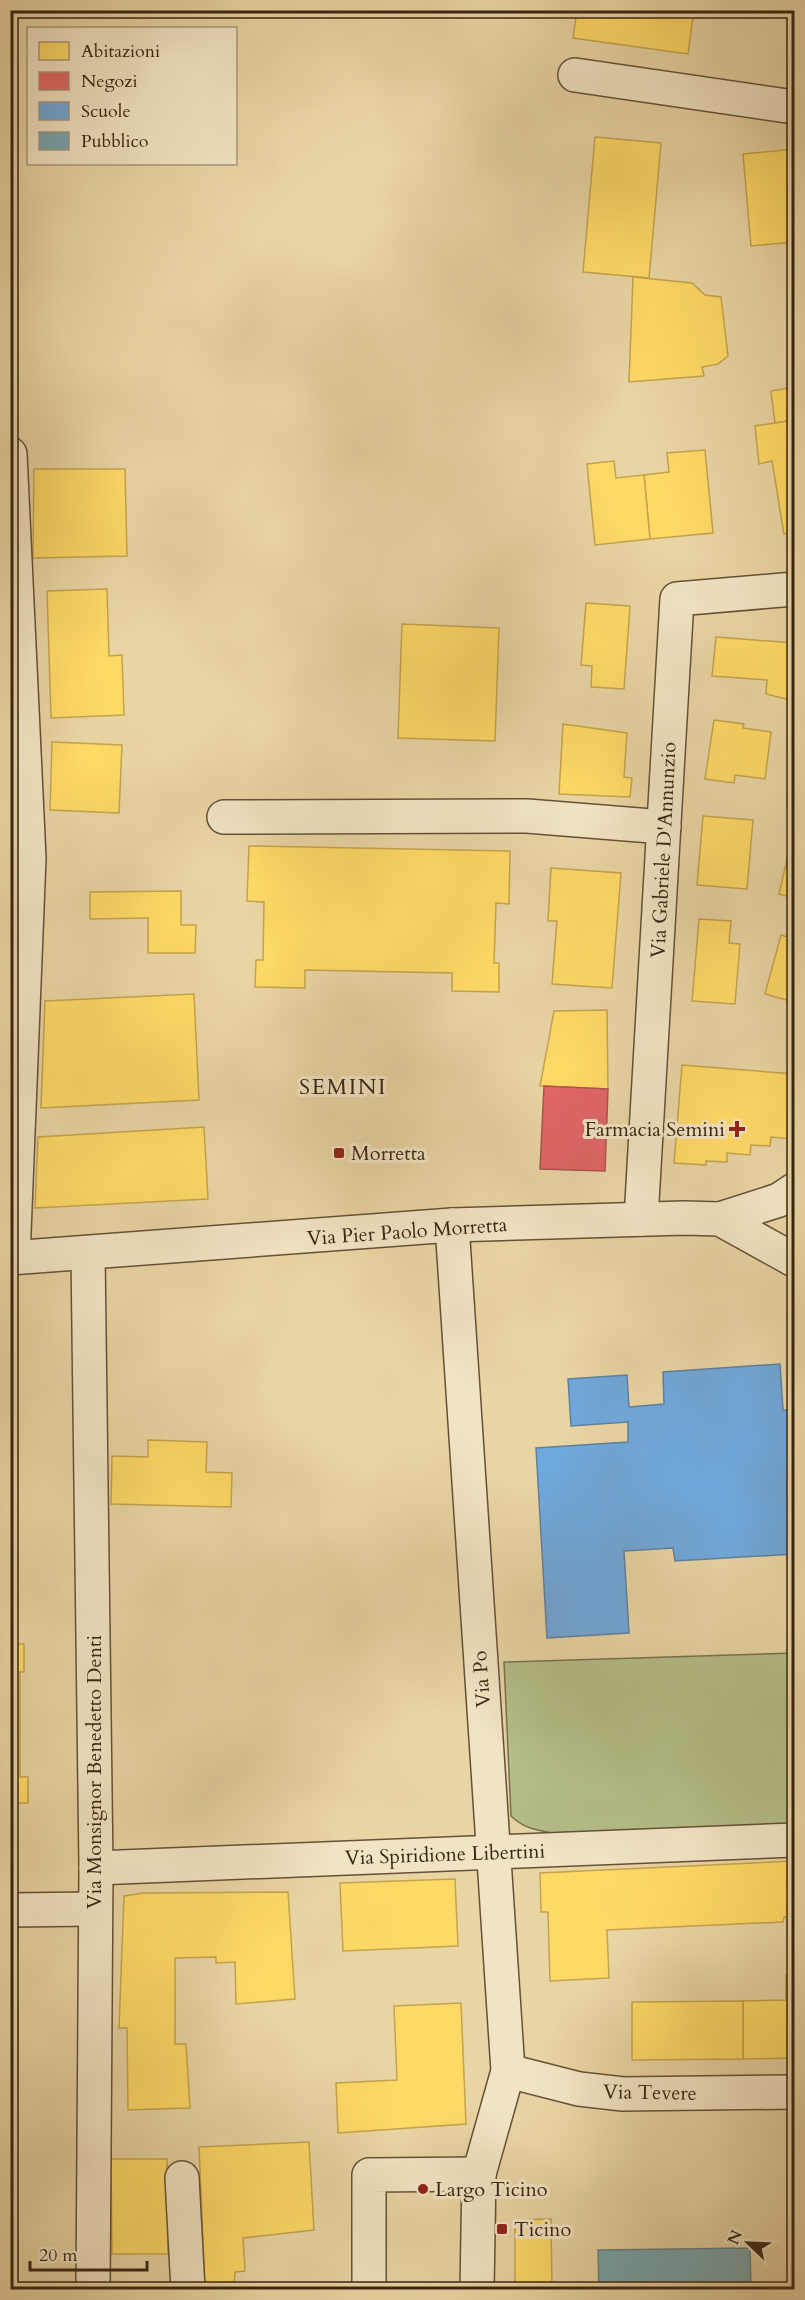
<svg xmlns="http://www.w3.org/2000/svg" width="805" height="2300" viewBox="0 0 805 2300" font-family="Cardo,serif">
  <style>
    .green { fill: #b4bd88; stroke: #76714e; stroke-width: 1.5 }
    .homes { fill: #ffd966; stroke: #c3a34d; stroke-width: 1.5 }
    .shops { fill: #e06666; stroke: #ad524d; stroke-width: 1.5 }
    .schools { fill: #6fa8dc; stroke: #5e81a0; stroke-width: 1.5 }
    .public { fill: #76a5af; stroke: #637f80; stroke-width: 1.5 }
    .lines { fill: none; stroke-linecap: round; stroke-linejoin: round }
    .street-casing { stroke: #645137; stroke-width: 36 }
    .street { stroke: #f1e3c3; stroke-width: 33 }
    .poi-dot { fill: #8f2418; stroke: #f1e3c3; stroke-width: 2 }
    .labels { text-anchor: middle; stroke-width: 6; stroke-linejoin: round; paint-order: stroke }
    .street-label { font-size: 20px; fill: #372513; stroke: #f1e3c3 }
    .poi-label { font-size: 20px; fill: #372513; stroke: #f1e3c3; text-anchor: start }
    .quarter-label { font-size: 22px; letter-spacing: 1.5px; fill: #372513; stroke: #f1e3c3 }
  </style>
  <rect width="100%" height="100%" fill="#e9d4a3"/>
  <filter id="stains"><feTurbulence type="fractalNoise" baseFrequency=".00333" numOctaves="4"/><feColorMatrix values="0 0 0 0 .2 0 0 0 0 .09 0 0 0 0 .02 0 0 0 .5 -.17"/></filter>
  <radialGradient id="worn" r=".72"><stop offset=".6" stop-color="#630" stop-opacity="0"/><stop offset="1" stop-color="#630" stop-opacity=".3"/></radialGradient>
  <path class="green" d="M794,1653V1824L552,1833C536,1830 523,1828 511,1816L504,1662Z"/>
  <g class="homes">
    <polygon points="577,10 694,10 688,54 573,38"/>
    <polygon points="595,137 661,143 649,278 583,272"/>
    <polygon points="794,149 794,242 751,246 743,154"/>
    <polygon points="633,277 692,283 705,295 721,297 728,356 718,364 702,367 704,376 629,382"/>
    <polygon points="794,387 794,420 775,423 771,391"/>
    <polygon points="794,420 794,533 784,534 772,461 759,464 755,426"/>
    <polygon points="705,450 713,533 650,539 644,475 669,472 667,453"/>
    <polygon points="614,461 616,478 644,475 650,539 595,545 587,464"/>
    <polygon points="34,469 125,469 127,556 33,558"/>
    <polygon points="107,589 109,656 122,655 124,715 51,718 47,591"/>
    <polygon points="586,603 630,606 624,689 591,687 592,666 581,665"/>
    <polygon points="402,624 499,628 495,741 398,738"/>
    <polygon points="716,637 794,643 794,701 766,694 767,680 712,676"/>
    <polygon points="714,720 744,724 743,728 771,732 765,779 735,775 734,783 705,779"/>
    <polygon points="563,724 627,733 624,777 632,778 630,797 559,794"/>
    <polygon points="52,742 122,745 119,813 50,810"/>
    <polygon points="703,816 753,820 747,889 697,885"/>
    <polygon points="249,846 510,851 509,904 496,903 494,963 499,963 499,992 452,991 452,973 305,970 305,988 255,987 256,960 263,960 264,902 247,901"/>
    <polygon points="788,855 794,856 794,898 779,894"/>
    <polygon points="551,868 621,873 612,988 552,984 557,921 548,921"/>
    <polygon points="181,891 181,925 196,925 195,953 148,953 148,918 90,919 90,892"/>
    <polygon points="699,919 731,921 729,943 740,944 735,1004 692,1001"/>
    <polygon points="781,935 794,939 794,1002 765,994"/>
    <polygon points="194,994 199,1100 41,1108 45,1001"/>
    <polygon points="607,1010 608,1089 540,1086 554,1011"/>
    <polygon points="682,1065 794,1074 792,1139 771,1137 770,1146 751,1145 750,1155 727,1153 727,1162 706,1161 706,1165 674,1163"/>
    <polygon points="204,1127 208,1199 35,1208 38,1137"/>
    <polygon points="148,1440 207,1442 206,1472 232,1473 231,1507 111,1504 112,1456 148,1457"/>
    <polygon points="10,1644 24,1644 24,1672 20,1672 20,1777 28,1777 28,1803 10,1803"/>
    <polygon points="794,1861 794,1916 784,1917 783,1922 607,1930 609,1978 550,1981 548,1912 541,1912 540,1873"/>
    <polygon points="455,1879 458,1946 343,1951 340,1883"/>
    <polygon points="288,1892 295,1999 236,2004 235,1962 216,1963 216,1957 175,1958 175,2044 186,2044 190,2108 128,2110 127,2028 119,2028 124,1896 144,1893"/>
    <polygon points="786,1975 794,1975 794,2058 743,2059 743,2001 786,2000"/>
    <polygon points="743,2001 743,2059 632,2060 632,2002"/>
    <polygon points="461,2003 466,2124 338,2133 336,2083 397,2080 394,2006"/>
    <rect x="10" y="2004" width="8" height="78"/>
    <polygon points="309,2142 314,2230 243,2238 245,2271 235,2272 234,2286 335,2284 335,2290 205,2290 199,2147"/>
    <polygon points="111,2159 167,2159 168,2254 112,2254"/>
    <polygon points="10,2189 17,2189 18,2270 10,2270"/>
    <polygon points="551,2219 552,2290 515,2290 515,2220"/>
  </g>
  <polygon class="shops" points="544,1086 608,1089 605,1171 540,1169"/>
  <polygon class="schools" points="780,1364 783,1410 794,1410 794,1554 675,1561 673,1548 624,1551 629,1633 547,1638 536,1448 628,1442 628,1422 571,1426 568,1379 627,1375 629,1407 664,1404 663,1372"/>
  <polygon class="public" points="750,2248 751,2290 599,2290 598,2250"/>
  <g class="lines">
    <defs>
      <g id="street">
        <polyline points="575,75 794,107"/>
        <polyline points="10,454 29,858 13,1258"/>
        <polyline points="224,817 527,816 664,827"/>
        <polyline points="641,1219 677,599 794,589"/>
        <polyline points="720,1219 779,1200 794,1190"/>
        <polyline points="452,1225 508,2071 479,2174 477,2290"/>
        <polyline points="88,1254 96,1868 93,2290"/>
        <polyline points="10,1258 452,1225 684,1218 720,1219 794,1260"/>
        <polyline points="96,1868 794,1840"/>
        <polyline points="10,1910 95,1909"/>
        <polyline points="508,2071 579,2089 623,2094 794,2092"/>
        <polyline points="182,2178 188,2290"/>
        <polyline points="369,2290 369,2175 479,2174"/>
      </g>
    </defs>
    <use href="#street" class="street-casing"/>
    <use href="#street" class="street"/>
  </g>
  <g class="poi-dot">
    <path d="M734 1120h6v6h6v6h-6v6h-6v-6h-6v-6h6z"/>
    <rect x="333" y="1147" width="12" height="12" rx="3"/>
    <circle cx="423" cy="2189" r="6"/>
    <rect x="496" y="2223" width="12" height="12" rx="3"/>
  </g>
  <g class="labels">
    <g class="street-label">
      <text transform="translate(663 850) rotate(-87)" y="7">Via Gabriele D'Annunzio</text>
      <text transform="translate(407 1231) rotate(-4)" y="7">Via Pier Paolo Morretta</text>
      <text transform="translate(481 1679) rotate(-94)" y="7">Via Po</text>
      <text transform="translate(94 1772) rotate(-90)" y="7">Via Monsignor Benedetto Denti</text>
      <text transform="translate(445 1854) rotate(-2)" y="7">Via Spiridione Libertini</text>
      <text transform="translate(650 2092) rotate(1)" y="7">Via Tevere</text>
    </g>
    <g class="poi-label">
      <text x="725" y="1136" text-anchor="end">Farmacia Semini</text>
      <text x="351" y="1160">Morretta</text>
      <text x="435" y="2196">Largo Ticino</text>
      <text x="514" y="2236">Ticino</text>
    </g>
    <g class="quarter-label">
      <text x="343" y="1094">SEMINI</text>
    </g>
  </g>
  <rect width="805" height="2300" fill="none" stroke="#e9d4a3" stroke-width="36"/>
  <rect x="12" y="12" width="781" height="2276" fill="none" stroke="#372513" stroke-width="3"/>
  <rect x="18" y="18" width="769" height="2264" fill="none" stroke="#372513" stroke-width="1.5"/>
  <rect x="27" y="27" width="210" height="138" fill="#f1e3c3" stroke="#a7977d" stroke-width="1.5"/>
  <rect x="39" y="42" width="30" height="18" fill="#ffd966" stroke="#a7977d" stroke-width="1.5"/>
  <text x="81" y="57" font-size="18" fill="#372513">Abitazioni</text>
  <rect x="39" y="72" width="30" height="18" fill="#e06666" stroke="#a7977d" stroke-width="1.5"/>
  <text x="81" y="87" font-size="18" fill="#372513">Negozi</text>
  <rect x="39" y="102" width="30" height="18" fill="#6fa8dc" stroke="#a7977d" stroke-width="1.5"/>
  <text x="81" y="117" font-size="18" fill="#372513">Scuole</text>
  <rect x="39" y="132" width="30" height="18" fill="#76a5af" stroke="#a7977d" stroke-width="1.5"/>
  <text x="81" y="147" font-size="18" fill="#372513">Pubblico</text>
  <g transform="translate(748 2243) rotate(293)" stroke="#f1e3c3" stroke-width="4.5" paint-order="stroke">
  <path d="M0-4.5L10 22L0 15L-10 22Z" fill="#372513"/>
  <text y="-9" font-size="16" font-weight="bold" text-anchor="middle" fill="#372513">N</text>
  </g>
  <path d="M30 2261v9h117v-9" fill="none" stroke="#372513" stroke-width="3"/>
  <text x="39" y="2261" font-size="18" fill="#372513" stroke="#f1e3c3" stroke-width="4.5" paint-order="stroke">20 m</text>
  <rect width="100%" height="100%" filter="url(#stains)"/>
  <rect width="100%" height="100%" fill="url(#worn)"/>
</svg>
